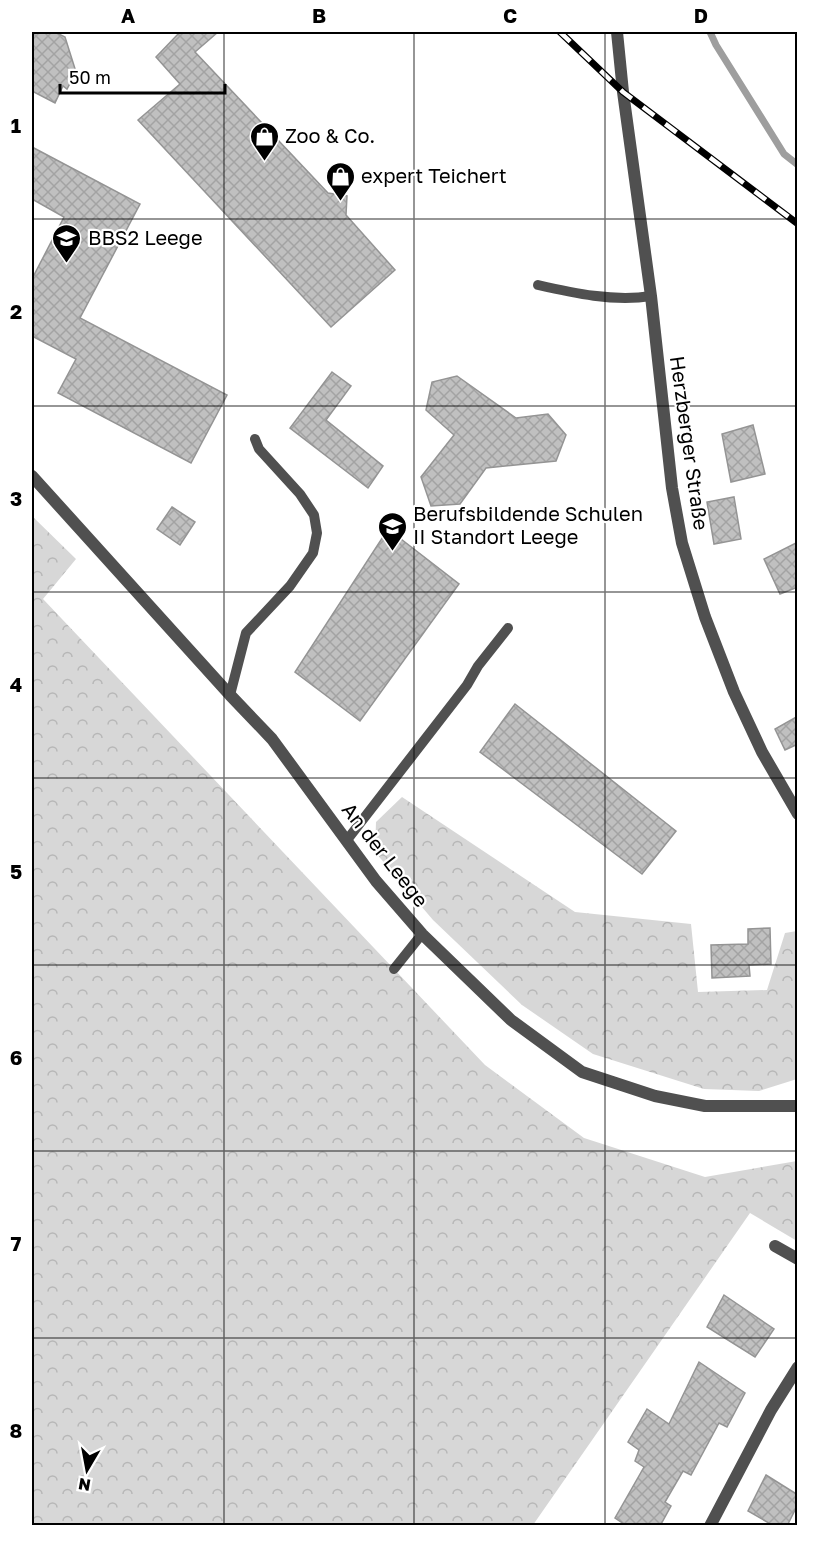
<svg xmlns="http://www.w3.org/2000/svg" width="829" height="1557" viewBox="0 0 829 1557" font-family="'Golos Text',sans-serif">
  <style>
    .forest { fill: url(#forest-crowns) }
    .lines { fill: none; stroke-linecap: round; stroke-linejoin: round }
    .stream { stroke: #9e9e9e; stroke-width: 7 }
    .building { fill: url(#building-cross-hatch); stroke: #949494; stroke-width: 1.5 }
    .service { stroke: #505050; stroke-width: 10 }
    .minor { stroke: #505050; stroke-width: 12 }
    .tertiary { stroke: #505050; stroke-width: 12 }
    .rail-casing { stroke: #000; stroke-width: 7 }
    .rail { stroke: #fff; stroke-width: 4.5; stroke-dasharray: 14; stroke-linecap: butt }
    .grid { fill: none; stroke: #000; stroke-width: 1.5; stroke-opacity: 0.55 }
    .labels { text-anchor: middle; stroke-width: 4.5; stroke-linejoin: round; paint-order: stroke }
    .poi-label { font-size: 20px; fill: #000; stroke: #fff; text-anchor: start }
    .street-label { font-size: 20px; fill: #000; stroke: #fff }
    .neatline { fill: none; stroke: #000; stroke-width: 2 }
    .grid-label { font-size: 20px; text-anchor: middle; font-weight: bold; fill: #000 }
  </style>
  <defs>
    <pattern id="forest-crowns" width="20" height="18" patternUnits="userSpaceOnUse" patternTransform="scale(1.5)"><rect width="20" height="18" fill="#d7d7d7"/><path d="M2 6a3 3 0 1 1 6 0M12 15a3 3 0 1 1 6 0" fill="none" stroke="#b7b7b7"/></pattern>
    <pattern id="building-cross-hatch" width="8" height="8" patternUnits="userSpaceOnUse" patternTransform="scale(1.5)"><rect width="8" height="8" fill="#c0c0c0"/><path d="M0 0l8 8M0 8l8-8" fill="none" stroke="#a3a3a3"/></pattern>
  </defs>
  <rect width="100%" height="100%" fill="#fff"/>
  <g class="forest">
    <polygon points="32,516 76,559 43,599 485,1065 584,1138 705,1177 797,1161 797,1241 750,1213 533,1525 32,1525"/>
    <polygon points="402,797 575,912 691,924 698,992 767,990 785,933 797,931 797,1079 759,1091 704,1089 593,1054 522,1005 433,920 375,852 376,822"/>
  </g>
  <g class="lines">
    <polyline class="stream" points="710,32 716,45 784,154 798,165"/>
  </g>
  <g class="building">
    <polygon points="32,32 55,32 65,37 76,72 67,89 63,86 55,103 32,91"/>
    <polygon points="180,32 218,32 195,52 328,193 347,196 346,215 395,270 331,327 138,120 180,84 156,57"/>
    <polygon points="32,147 140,204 80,318 227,395 191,463 58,393 76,359 32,336 32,279 64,217 32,199"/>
    <polygon points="332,372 351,386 326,420 383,466 368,488 290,428"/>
    <polygon points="457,376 516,418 548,414 566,435 556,461 486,468 460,504 431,506 421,477 454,435 426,410 432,382"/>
    <polygon points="753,425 765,474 731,482 722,434"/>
    <polygon points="734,497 741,539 714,544 707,502"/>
    <polygon points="172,507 195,522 180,545 157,529"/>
    <polygon points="388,529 459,584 360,721 295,672"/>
    <polygon points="798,542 798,587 780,594 764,559"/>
    <polygon points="515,704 676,831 642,874 480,752"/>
    <polygon points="798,716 798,744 785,750 775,729"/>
    <polygon points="770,928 771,964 749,965 750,976 712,978 711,945 748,944 748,929"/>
    <polygon points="724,1295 774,1329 755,1357 707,1327"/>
    <polygon points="699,1362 745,1393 727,1427 719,1423 691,1475 683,1471 665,1502 671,1506 660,1526 627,1526 615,1518 644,1467 635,1461 639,1450 628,1442 647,1409 669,1424"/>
    <polygon points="766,1475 798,1495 798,1504 787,1526 774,1526 748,1511"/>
  </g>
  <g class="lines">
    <g class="service">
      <path d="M538,285C573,293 614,302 651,296"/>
      <polyline points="230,695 246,633 290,586 313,553 317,533 314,515 300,494 259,449 255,439"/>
      <polyline points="347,840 467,685 478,666 508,628"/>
      <polyline points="394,969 422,934"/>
    </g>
    <g class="minor">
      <polyline points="32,476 230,695 272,739 376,881 422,934 511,1020 582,1072 655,1096 705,1106 798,1106"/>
      <polyline points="775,1246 798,1259"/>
      <polyline points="710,1526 771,1410 798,1367"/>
    </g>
    <polyline class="tertiary" points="617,32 623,92 651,296 672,488 682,543 705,617 734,692 762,752 798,814"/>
    <defs>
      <polyline id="rail" points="560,32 623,92 798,224"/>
    </defs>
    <use href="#rail" class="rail-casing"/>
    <use href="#rail" class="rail"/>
  </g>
  <path class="grid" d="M224,32V1526M414,32V1526M605,32V1526M32,219H798M32,406H798M32,592H798M32,778H798M32,965H798M32,1151H798M32,1338H798"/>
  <defs>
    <symbol id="shop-pin" viewBox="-11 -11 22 30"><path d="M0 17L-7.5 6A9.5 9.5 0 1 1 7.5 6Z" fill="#000" stroke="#fff"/><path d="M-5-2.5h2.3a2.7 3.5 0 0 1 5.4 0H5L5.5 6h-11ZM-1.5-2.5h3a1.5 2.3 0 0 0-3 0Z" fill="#fff"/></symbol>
    <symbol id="school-pin" viewBox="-11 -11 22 30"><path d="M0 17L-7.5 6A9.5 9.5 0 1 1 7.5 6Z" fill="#000" stroke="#fff"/><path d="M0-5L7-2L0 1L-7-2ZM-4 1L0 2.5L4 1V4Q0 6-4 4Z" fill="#fff"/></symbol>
  </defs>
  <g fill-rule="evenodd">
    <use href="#shop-pin" x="248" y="120" width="33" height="45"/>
    <use href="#shop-pin" x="324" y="160" width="33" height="45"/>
    <use href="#school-pin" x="50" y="222" width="33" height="45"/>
    <use href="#school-pin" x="376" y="510" width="33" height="45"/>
  </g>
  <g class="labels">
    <g class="poi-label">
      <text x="285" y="143">Zoo &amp; Co.</text>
      <text x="361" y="183">expert Teichert</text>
      <text x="88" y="245">BBS2 Leege</text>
      <text x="413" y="521">Berufsbildende Schulen<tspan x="413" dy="23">II Standort Leege</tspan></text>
    </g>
    <g class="street-label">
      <text transform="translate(689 443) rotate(82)" y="7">Herzberger Straße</text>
      <text transform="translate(385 855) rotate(52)" y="7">An der Leege</text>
    </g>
  </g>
  <rect width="829" height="1557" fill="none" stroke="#ffffff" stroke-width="66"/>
  <g transform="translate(87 1470) rotate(190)" stroke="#ffffff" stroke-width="4.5" paint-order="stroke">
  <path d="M0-4.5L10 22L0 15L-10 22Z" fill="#000000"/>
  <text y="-9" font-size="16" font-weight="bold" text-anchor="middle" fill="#000000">N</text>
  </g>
  <path d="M60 84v9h165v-9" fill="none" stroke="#000000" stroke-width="3"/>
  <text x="69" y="84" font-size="18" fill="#000000" stroke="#ffffff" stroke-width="4.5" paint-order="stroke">50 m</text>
  <rect x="33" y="33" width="763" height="1491" class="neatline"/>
  <g class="grid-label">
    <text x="128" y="23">A</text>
    <text x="319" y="23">B</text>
    <text x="510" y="23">C</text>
    <text x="701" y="23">D</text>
    <text x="16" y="133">1</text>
    <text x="16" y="319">2</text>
    <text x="16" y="506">3</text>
    <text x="16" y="692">4</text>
    <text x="16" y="879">5</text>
    <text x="16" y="1065">6</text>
    <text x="16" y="1251">7</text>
    <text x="16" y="1438">8</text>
  </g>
</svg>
